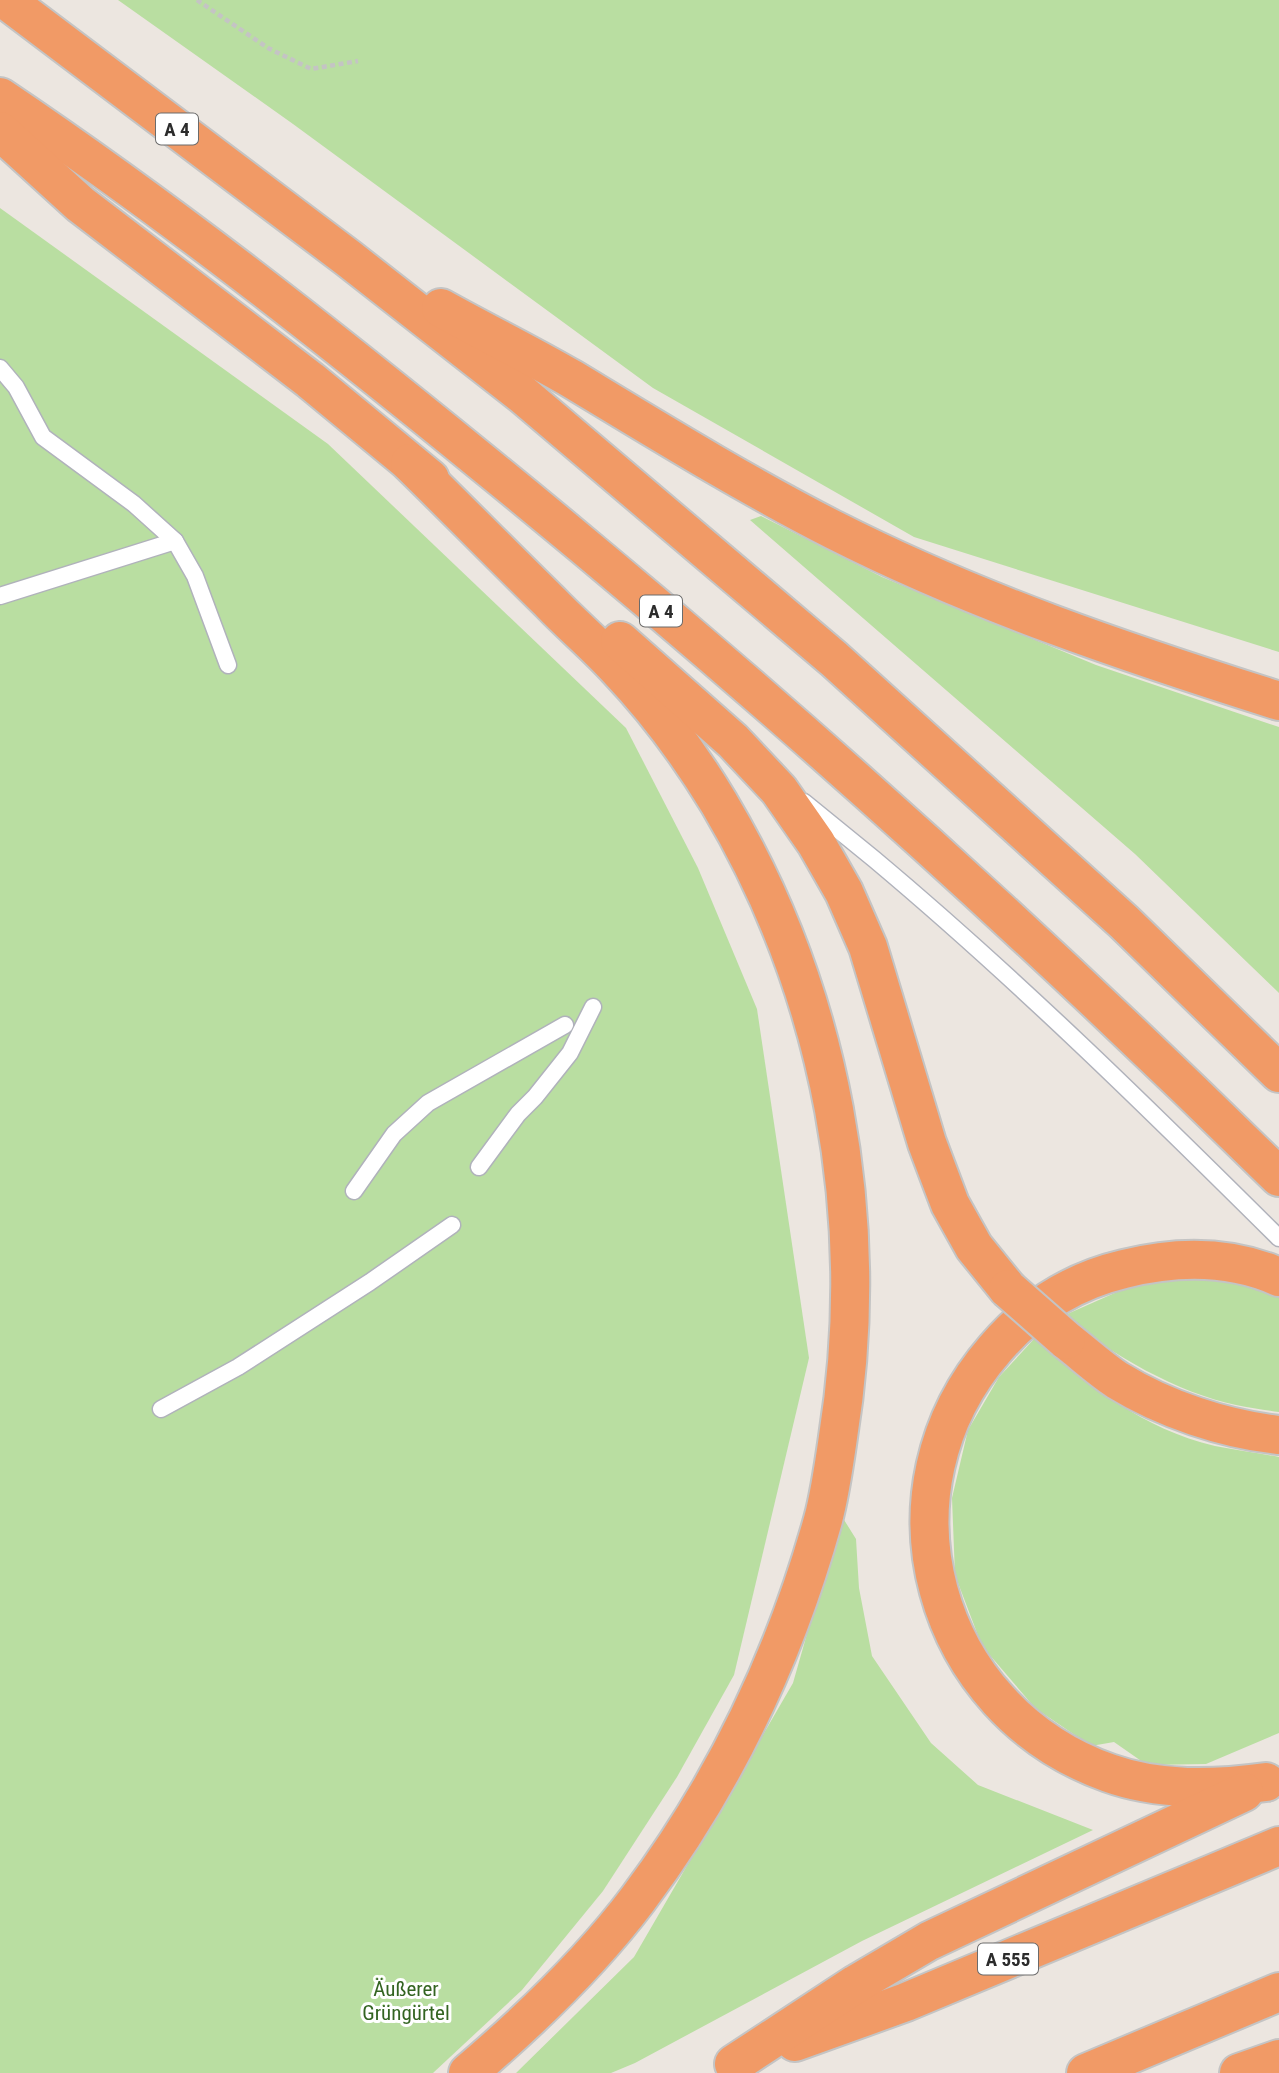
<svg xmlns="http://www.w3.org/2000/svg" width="1279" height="2073" viewBox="0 0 1279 2073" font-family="'Roboto Condensed',sans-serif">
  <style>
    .green { fill: #b9dea1 }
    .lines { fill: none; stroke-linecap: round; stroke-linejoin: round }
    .service-casing { stroke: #b0b2bb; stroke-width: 19 }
    .motorway-casing { stroke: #c4c4c4; stroke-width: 42 }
    .path { stroke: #c4c4c4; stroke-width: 4.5; stroke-dasharray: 5 3.5; stroke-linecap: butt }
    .service { stroke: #fff; stroke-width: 16 }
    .motorway { stroke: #f19a66; stroke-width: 38 }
    .motorway-bridge-casing { stroke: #c4c4c4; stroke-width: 42; stroke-linecap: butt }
    .motorway-bridge { stroke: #f19a66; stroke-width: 38 }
    .labels { text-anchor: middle; stroke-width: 6; stroke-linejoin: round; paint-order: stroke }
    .shield { fill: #fff; stroke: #6b6b6b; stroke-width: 2 }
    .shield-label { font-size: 19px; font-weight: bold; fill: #2c2c2c }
    .park-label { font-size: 21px; fill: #336421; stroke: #fff }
  </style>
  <rect width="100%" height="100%" fill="#ece6e0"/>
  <g class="green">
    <polygon points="118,0 1279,0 1279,652 914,537 653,388 293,124"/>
    <polygon points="0,208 328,444 626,728 698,868 757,1009 809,1358 734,1675 677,1777 603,1891 522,1990 433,2073 0,2073"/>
    <polygon points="761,516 882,577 1096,665 1279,727 1279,993 1135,854 750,520"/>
    <path d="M1206,1277L1266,1291L1279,1298V1412C1265,1410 1250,1408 1236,1405C1181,1394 1106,1353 1065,1315L1126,1288L1168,1280Z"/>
    <path d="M1035,1338C1089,1386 1143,1429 1215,1446C1236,1450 1258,1453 1279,1457V1733L1206,1764L1147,1765L1114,1742L1091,1746L1035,1708L982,1646L955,1575L952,1498L968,1430L999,1377Z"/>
    <polygon points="841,1515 856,1539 859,1588 872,1656 931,1743 978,1785 1093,1830 862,1941 635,2063 611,2073 516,2073 634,1957 793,1683"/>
  </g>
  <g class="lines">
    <defs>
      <g id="service">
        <polyline points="0,368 16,387 43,437 134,504 175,541 195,576 228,665"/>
        <polyline points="0,596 175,541"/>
        <path d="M804,802C827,821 851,840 874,859C1016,978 1148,1108 1279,1238"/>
        <polyline points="479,1167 518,1114 535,1097 570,1053 593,1007"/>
        <polyline points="354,1191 394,1134 428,1103 565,1025"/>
        <polyline points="161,1409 238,1367 370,1282 452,1225"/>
      </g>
      <g id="motorway">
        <polyline points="6,0 348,258 523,395 834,659 1124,922 1279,1073"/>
        <path d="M0,97C168,210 326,335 483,463C760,688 1025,927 1279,1177"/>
        <polyline points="0,131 80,204 310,380 430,479"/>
        <path d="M441,308C484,332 529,354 572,379C658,431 744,484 834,530C976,602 1127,653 1279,701"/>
        <path d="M410,463C457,509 503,556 550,602C572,625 596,645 617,668C656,709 690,755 719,803C832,993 873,1219 838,1437C834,1465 830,1494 823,1520C785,1656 723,1786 638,1899C590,1963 529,2021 468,2073"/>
        <polyline points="620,641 733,741 779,790 816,843 844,892 868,947 927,1143 950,1204 974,1247 1008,1289"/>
        <path d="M1066,1340C1083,1353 1099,1368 1117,1380C1164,1409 1224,1429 1279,1435"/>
        <path d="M1266,1782C1214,1789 1159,1791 1109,1773C931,1710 871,1491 995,1349C1029,1309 1073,1281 1124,1269C1176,1256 1229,1255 1279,1277"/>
        <polyline points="795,2042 906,2002 1279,1846"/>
        <polyline points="734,2064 856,1984 929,1941 1244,1792"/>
        <polyline points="1086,2073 1279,1992"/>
        <polyline points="1239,2073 1279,2059"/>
      </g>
    </defs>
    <use href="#service" class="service-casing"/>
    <use href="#motorway" class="motorway-casing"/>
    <polyline class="path" points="197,0 268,48 311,69 358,61"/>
    <use href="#service" class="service"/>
    <use href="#motorway" class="motorway"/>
    <defs>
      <polyline id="motorway-bridge" points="1008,1289 1066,1340"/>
    </defs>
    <use href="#motorway-bridge" class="motorway-bridge-casing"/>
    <use href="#motorway-bridge" class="motorway-bridge"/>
  </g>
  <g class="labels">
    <g class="shield">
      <rect x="156" y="113.5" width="42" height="31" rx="5"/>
      <rect x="640" y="595.5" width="42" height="31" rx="5"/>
      <rect x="978" y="1943.5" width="60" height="31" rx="5"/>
    </g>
    <g class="shield-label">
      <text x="177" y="136">A 4</text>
      <text x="661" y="618">A 4</text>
      <text x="1008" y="1966">A 555</text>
    </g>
    <g class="park-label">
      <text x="406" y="1996">Äußerer<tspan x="406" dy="24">Grüngürtel</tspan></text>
    </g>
  </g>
</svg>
